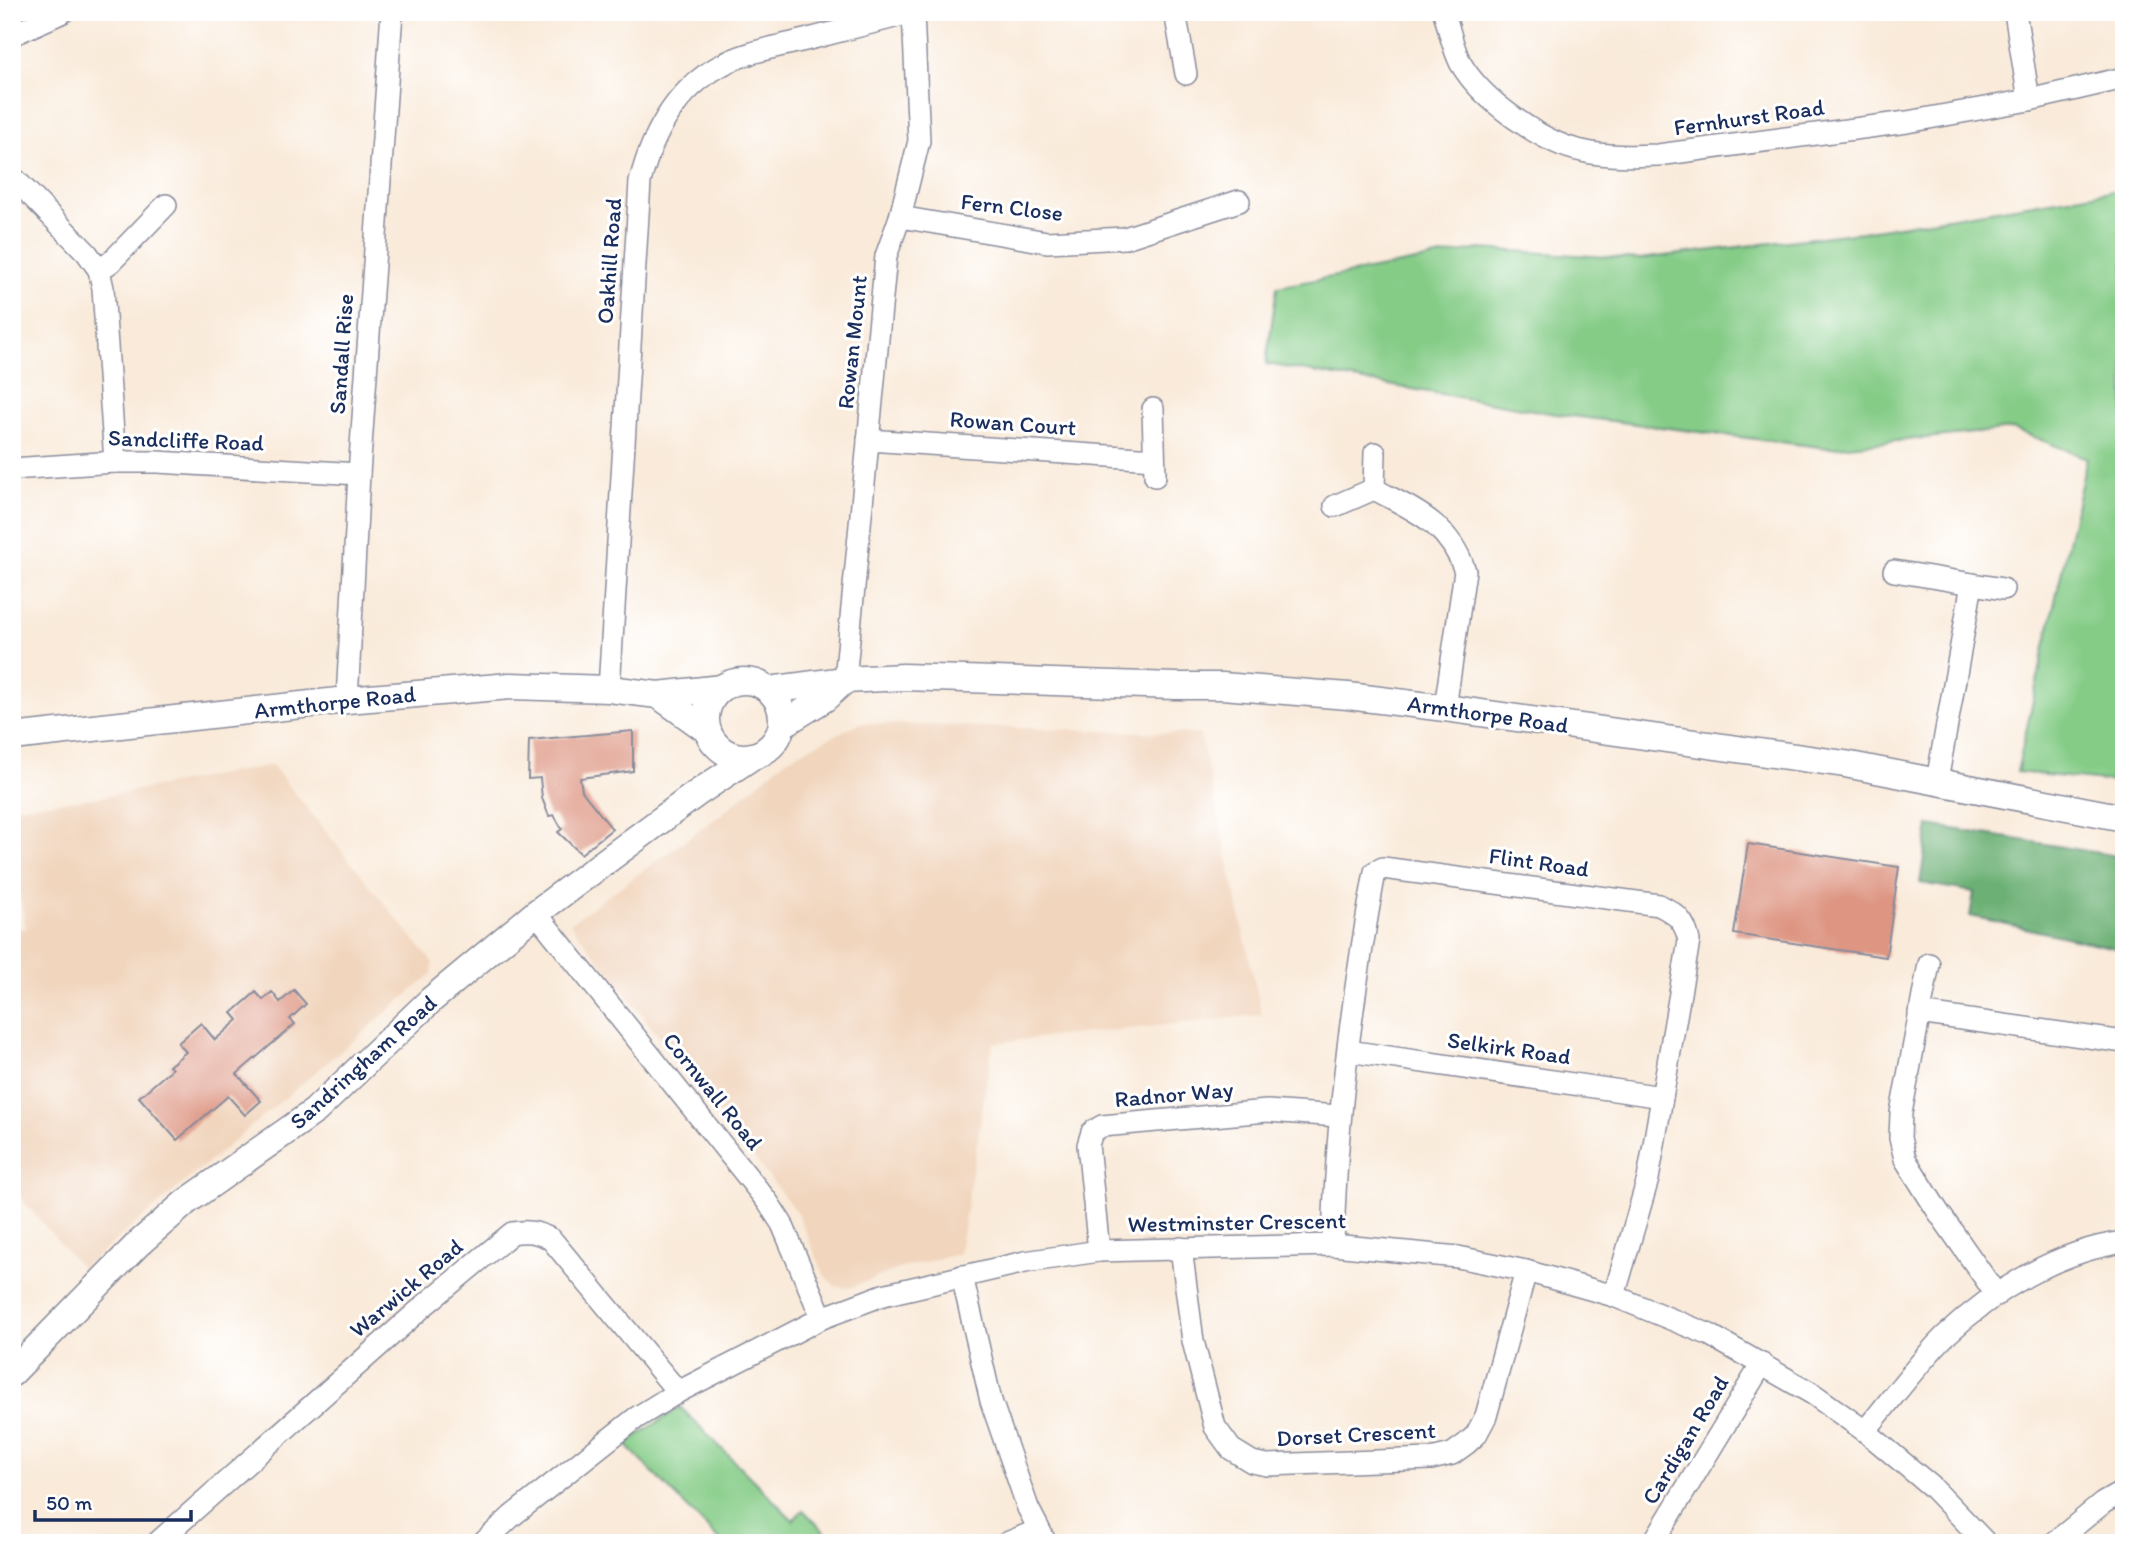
<svg xmlns="http://www.w3.org/2000/svg" width="2136" height="1555" viewBox="0 0 2136 1555" font-family="Itim,sans-serif">
  <style>
    .built { fill: #f1d5bd }
    .green { fill: #85cc87; stroke: #507e72; stroke-width: 2 }
    .forest { fill: #6cb074; stroke: #447069; stroke-width: 2 }
    .building { fill: #de9683 }
    .lines { fill: none; stroke-linecap: round; stroke-linejoin: round }
    .minor-casing { stroke: #8a8c9c; stroke-width: 24 }
    .tertiary-casing { stroke: #8a8c9c; stroke-width: 29 }
    .minor { stroke: #fff; stroke-width: 21 }
    .tertiary { stroke: #fff; stroke-width: 26 }
    .labels { text-anchor: middle; stroke-width: 6; stroke-linejoin: round; paint-order: stroke }
    .street-label { font-size: 23px; fill: #1b2f5e; stroke: #fff }
  </style>
  <rect width="100%" height="100%" fill="#fff"/>
  <filter id="ink" filterUnits="userSpaceOnUse"><feTurbulence type="fractalNoise" baseFrequency=".0143" numOctaves="2"/><feDisplacementMap in="SourceGraphic" scale="14" xChannelSelector="R" yChannelSelector="G"/><feConvolveMatrix kernelMatrix="1 2 1 2 8 2 1 2 1" color-interpolation-filters="sRGB"/></filter>
  <filter id="wash" filterUnits="userSpaceOnUse"><feTurbulence type="fractalNoise" baseFrequency=".00686" numOctaves="4" result="noise"/><feDisplacementMap in="SourceGraphic" scale="28" xChannelSelector="R" yChannelSelector="G"/><feGaussianBlur stdDeviation="1.57" result="paint"/><feColorMatrix in="noise" values="0 0 0 0 0 0 0 0 0 0 0 0 0 0 0 0 0 1.4 0 .05"/><feComposite in="paint" operator="in"/></filter>
  <g filter="url(#wash)">
    <rect width="100%" height="100%" fill="#f9ead9"/>
    <g class="built">
      <polygon points="860,723 1200,734 1262,1015 993,1043 959,1254 904,1267 849,1288 835,1286 825,1276 797,1213 570,923 719,816 788,758"/>
      <polygon points="272,765 433,963 432,974 82,1269 12,1188 12,930 26,928 12,855 12,807 96,798"/>
    </g>
    <g class="green">
      <polygon points="2124,189 2124,783 2017,772 2087,458 2013,429 1828,448 1556,414 1266,364 1277,287 1480,249 1639,259 1862,232"/>
      <polygon points="680,1407 793,1520 803,1510 836,1543 722,1543 625,1444"/>
    </g>
    <polygon class="forest" points="1929,825 2124,857 2124,950 1970,916 1974,892 1920,883"/>
    <g id="blocks">
      <g class="building">
        <polygon points="633,731 633,771 580,778 582,791 612,829 581,854 558,832 562,829 554,815 549,816 542,798 540,778 528,779 529,740"/>
        <polygon points="1748,844 1899,867 1886,957 1734,934"/>
        <polygon points="294,990 306,1004 290,1019 295,1024 237,1074 261,1101 245,1115 228,1096 177,1140 139,1097 172,1069 169,1066 186,1052 178,1043 201,1023 215,1040 238,1020 232,1013 256,992 263,1000 272,992 280,1002"/>
      </g>
    </g>
  </g>
  <g filter="url(#ink)">
    <use href="#blocks" fill-opacity="0" stroke="#8a8c9c" stroke-width="2"/>
    <g class="lines">
      <defs>
        <g id="minor">
          <polyline points="1175,12 1186,74"/>
          <path d="M1444,12C1449,29 1453,49 1461,64C1482,100 1542,143 1582,151C1608,157 1632,156 1658,155L1907,122L2029,100L2124,78"/>
          <polyline points="2015,12 2029,100"/>
          <polyline points="12,35 63,12"/>
          <polyline points="12,176 87,253 99,270 103,288 115,462"/>
          <polyline points="900,217 1047,242 1125,238 1239,201"/>
          <polyline points="99,270 111,262 166,205"/>
          <polyline points="1153,409 1155,476"/>
          <polyline points="868,440 1154,459"/>
          <polyline points="12,469 115,462 157,462 359,474"/>
          <path d="M1374,489C1415,511 1449,523 1465,571L1445,708"/>
          <polyline points="1335,506 1374,489 1375,453"/>
          <polyline points="1894,571 2003,589"/>
          <polyline points="845,680 886,256 900,217 919,141 913,13"/>
          <path d="M609,689L640,182C652,135 674,92 718,67C744,52 777,47 805,40C841,31 878,21 914,12"/>
          <polyline points="347,700 359,474 392,12"/>
          <polyline points="1937,781 1972,584"/>
          <polyline points="536,913 767,1201 782,1224 822,1318"/>
          <polyline points="1929,964 1901,1113 1900,1138 1905,1159 1937,1210 1996,1294"/>
          <polyline points="1919,1013 2124,1042"/>
          <polyline points="1348,1051 1662,1097"/>
          <path d="M1333,1245C1336,1118 1352,997 1375,872L1383,868L1659,905C1677,914 1685,921 1689,941L1648,1179L1614,1296"/>
          <polyline points="1181,1248 1193,1341 1215,1427 1231,1449 1252,1462 1267,1465 1431,1459 1452,1454 1466,1444 1476,1435 1486,1416 1526,1271"/>
          <polyline points="1099,1251 1088,1145 1092,1132 1102,1126 1267,1111 1339,1116"/>
          <polyline points="962,1276 991,1401 1028,1508 1046,1543"/>
          <path d="M1865,1431C1891,1400 1916,1365 1945,1336C1993,1291 2057,1251 2124,1242"/>
          <path d="M157,1543L426,1304L512,1233C527,1230 537,1232 551,1239L678,1392"/>
          <polyline points="483,1543 512,1516 636,1418 678,1392 822,1318 854,1306 883,1295 1025,1262 1099,1251 1333,1245 1458,1257 1526,1271 1614,1296 1710,1335 1813,1394 1865,1431 1932,1487 1986,1543"/>
          <polyline points="1007,1543 1038,1530"/>
          <polyline points="1653,1543 1762,1364"/>
          <polyline points="2054,1543 2103,1503 2124,1491"/>
        </g>
        <g id="tertiary">
          <circle cx="744" cy="719" r="38"/>
          <polyline points="769,690 845,680 903,677 1175,686 1222,686 1348,696 1445,708 1845,764 2124,818"/>
          <polyline points="658,695 708,731"/>
          <polyline points="782,725 824,699 845,680"/>
          <polyline points="12,737 347,700 510,686 609,689 658,695 722,688"/>
          <polyline points="12,1373 138,1244 186,1202 315,1111 431,1000 536,913 696,794 753,756"/>
        </g>
      </defs>
      <use href="#minor" class="minor-casing"/>
      <use href="#tertiary" class="tertiary-casing"/>
      <use href="#minor" class="minor"/>
      <use href="#tertiary" class="tertiary"/>
    </g>
  </g>
  <g class="labels">
    <g class="street-label">
      <text transform="translate(1749 117) rotate(-8)" y="8">Fernhurst Road</text>
      <text transform="translate(1012 207) rotate(7)" y="8">Fern Close</text>
      <text transform="translate(609 261) rotate(-86)" y="8">Oakhill Road</text>
      <text transform="translate(852 342) rotate(-84)" y="8">Rowan Mount</text>
      <text transform="translate(341 354) rotate(-86)" y="8">Sandall Rise</text>
      <text transform="translate(1013 423) rotate(4)" y="8">Rowan Court</text>
      <text transform="translate(186 440) rotate(2)" y="8">Sandcliffe Road</text>
      <text transform="translate(335 702) rotate(-6)" y="8">Armthorpe Road</text>
      <text transform="translate(1488 714) rotate(8)" y="8">Armthorpe Road</text>
      <text transform="translate(1539 862) rotate(8)" y="8">Flint Road</text>
      <text transform="translate(1509 1048) rotate(8)" y="8">Selkirk Road</text>
      <text transform="translate(363 1062) rotate(-42)" y="8">Sandringham Road</text>
      <text transform="translate(713 1091) rotate(51)" y="8">Cornwall Road</text>
      <text transform="translate(1174 1094) rotate(-5)" y="8">Radnor Way</text>
      <text transform="translate(1237 1222) rotate(-1)" y="8">Westminster Crescent</text>
      <text transform="translate(406 1288) rotate(-40)" y="8">Warwick Road</text>
      <text transform="translate(1356 1434) rotate(-3)" y="8">Dorset Crescent</text>
      <text transform="translate(1685 1440) rotate(-59)" y="8">Cardigan Road</text>
    </g>
  </g>
  <rect width="2136" height="1555" fill="none" stroke="#fff" stroke-width="42"/>
  <path d="M35 1510v10h156v-10" fill="none" stroke="#1b2f5e" stroke-width="3.5"/>
  <text x="46" y="1510" font-size="21" fill="#1b2f5e" stroke="#ffffff" stroke-width="5" paint-order="stroke">50 m</text>
</svg>
